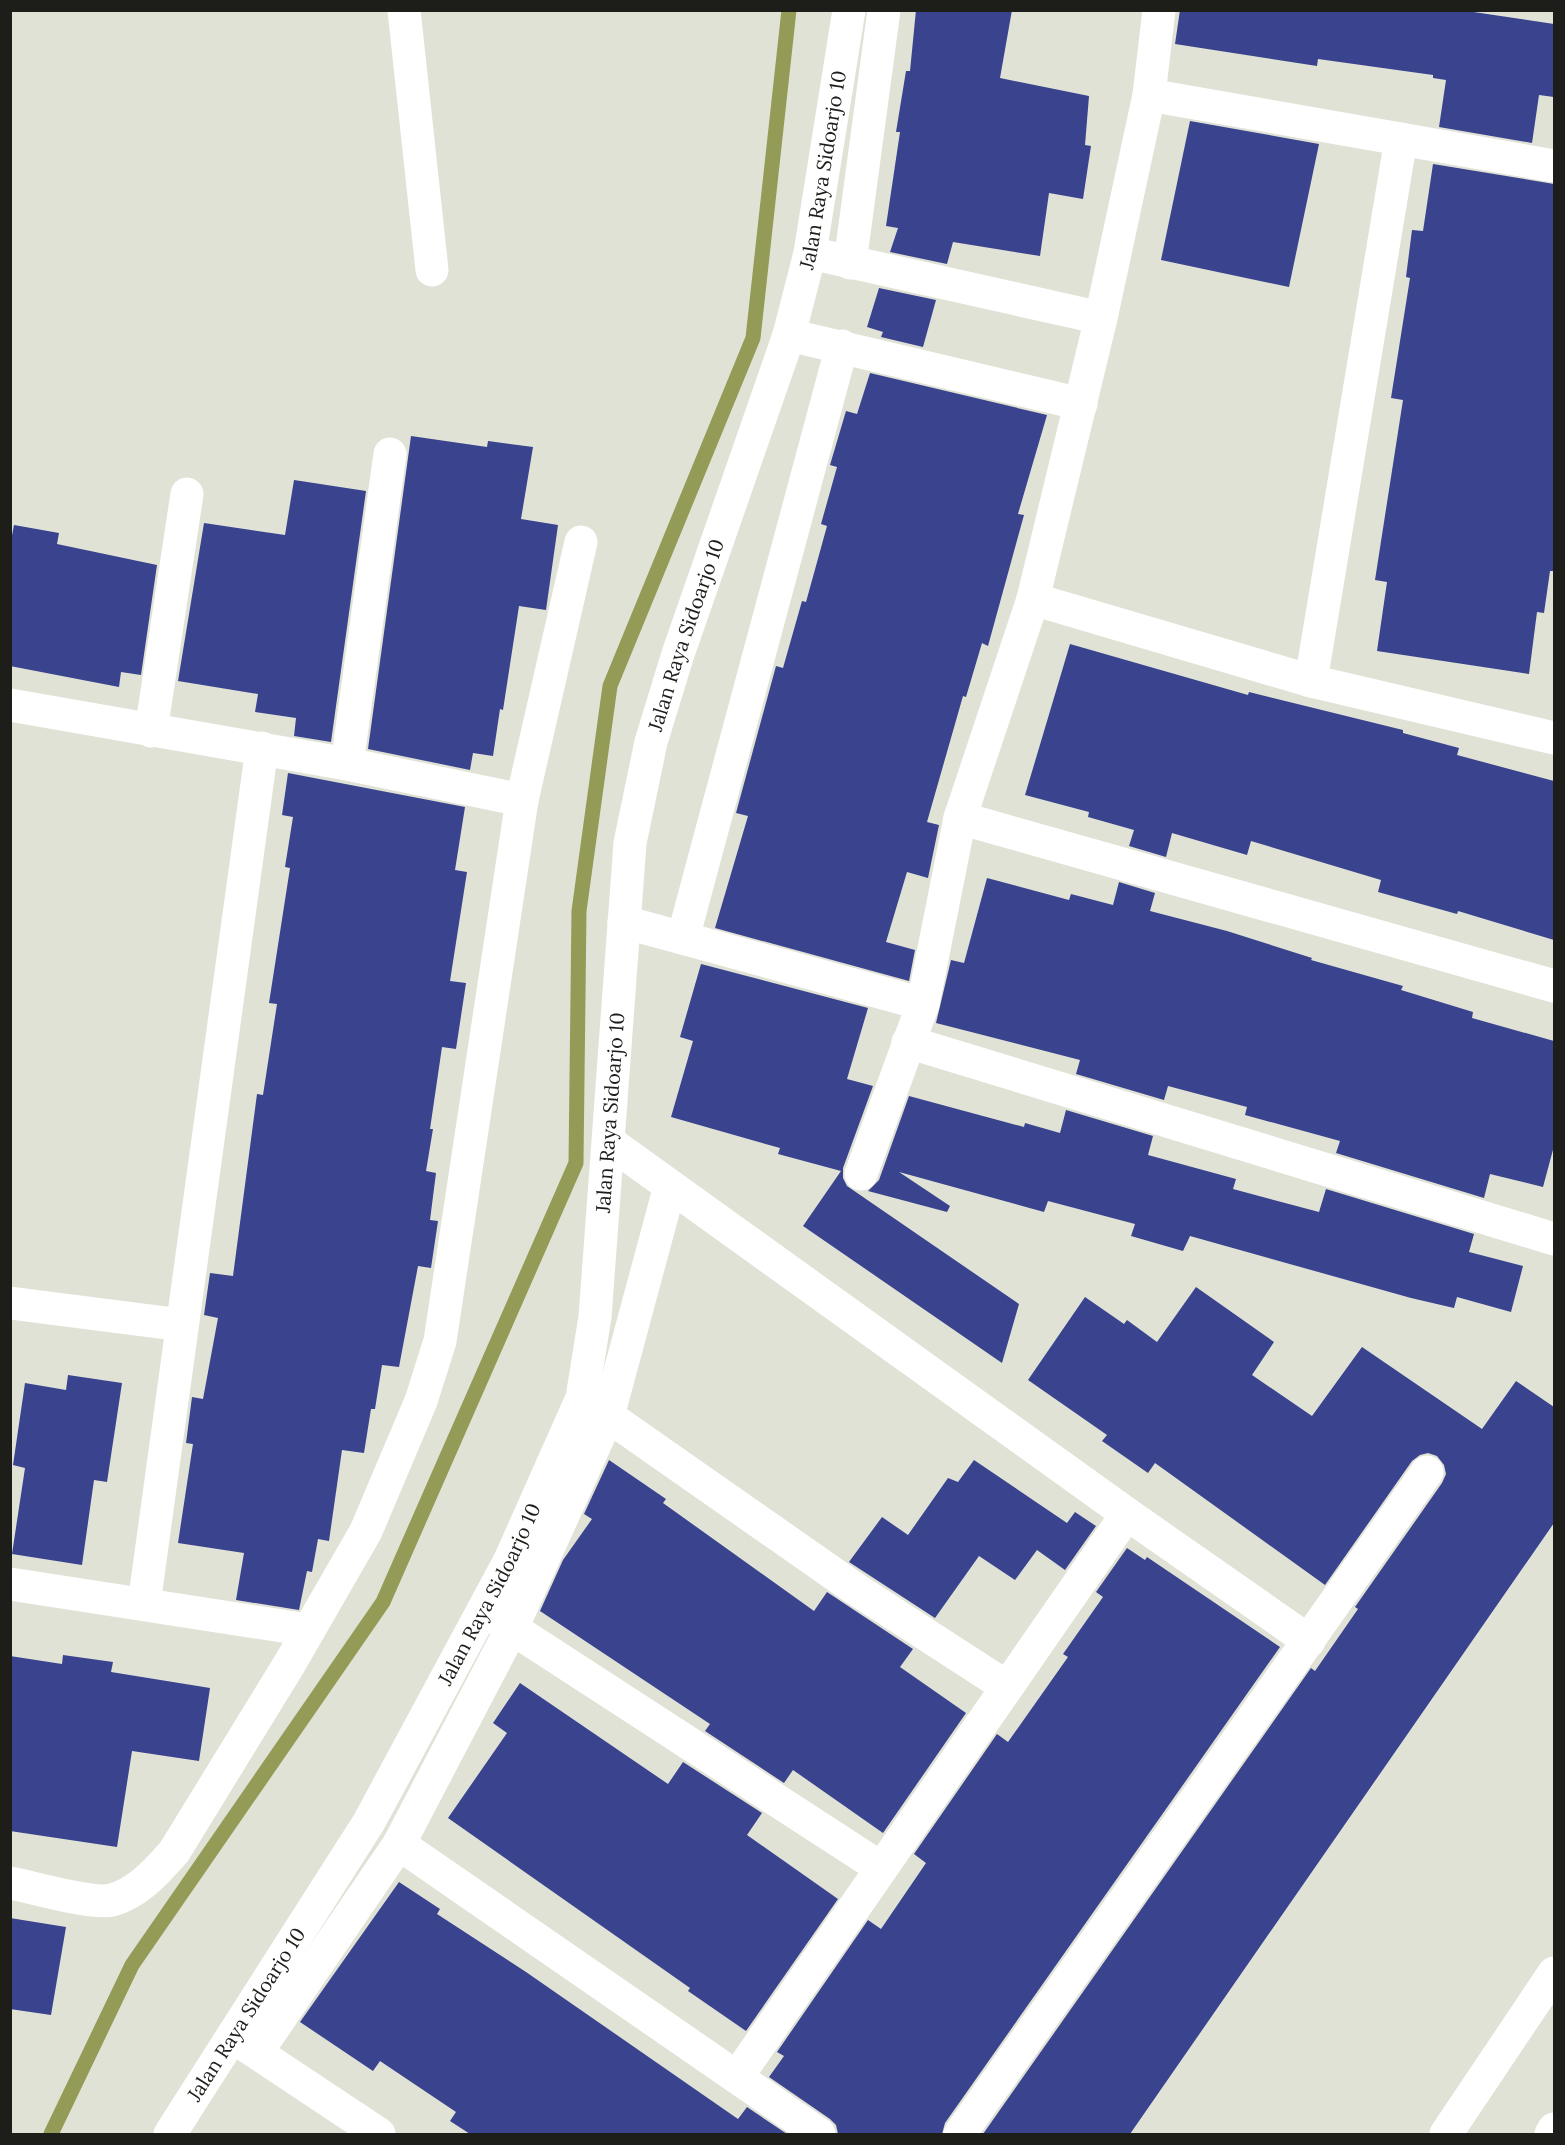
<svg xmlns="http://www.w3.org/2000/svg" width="1565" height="2145" viewBox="0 0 1565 2145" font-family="Lora,serif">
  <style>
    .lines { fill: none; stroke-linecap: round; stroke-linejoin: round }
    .stream { stroke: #949b56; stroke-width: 15 }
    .building { fill: #39438e }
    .minor { stroke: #fff; stroke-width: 33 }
    .tertiary { stroke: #fff; stroke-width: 33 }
    .motorway { stroke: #fff; stroke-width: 33 }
    .labels { text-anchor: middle; stroke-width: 6; stroke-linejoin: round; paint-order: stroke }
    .street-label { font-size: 20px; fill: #1d1e1a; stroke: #e0e2d6 }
  </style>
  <rect width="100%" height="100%" fill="#e0e2d6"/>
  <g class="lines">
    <polyline class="stream" points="51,2134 132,1965 383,1602 576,1163 579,911 610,686 753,338 789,10"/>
  </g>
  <g class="building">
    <polygon points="916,10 1012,10 1000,78 1089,96 1085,145 1091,146 1083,199 1049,193 1040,256 953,242 947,264 890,252 898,228 886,226 900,132 896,132 906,71 910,71"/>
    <polygon points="1180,10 1460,10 1554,24 1554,97 1539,95 1532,143 1439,127 1446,80 1433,78 1433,75 1318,59 1317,66 1175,44"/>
    <polygon points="1190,121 1319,144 1289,287 1161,260"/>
    <polygon points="1433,164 1554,184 1554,571 1550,571 1544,613 1537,612 1529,674 1377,651 1387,582 1375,580 1403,400 1391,398 1410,278 1406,277 1412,230 1423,231"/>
    <polygon points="879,288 936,300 923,347 881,337 883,332 867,327"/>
    <polygon points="870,373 1047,415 1018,514 1024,515 988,646 982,643 966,697 963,696 927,822 939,825 928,878 907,872 886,942 915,950 909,981 715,928 748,816 736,813 776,666 783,668 802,601 806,602 827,526 821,524 837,467 830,465 846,411 857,414"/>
    <polygon points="411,436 487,447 488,441 533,447 521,519 558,525 546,610 519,606 503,710 500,709 493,756 473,753 470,770 368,749"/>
    <polygon points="294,480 366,491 331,742 294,736 296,718 255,712 258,694 178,681 204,523 285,535"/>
    <polygon points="14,525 59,533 57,544 157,565 141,675 121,672 119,687 10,666 10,546"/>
    <polygon points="1070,644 1248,695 1249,692 1403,730 1403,733 1459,748 1457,755 1554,781 1554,940 1458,911 1457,914 1378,892 1381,880 1251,841 1247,855 1172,833 1166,857 1129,846 1134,830 1088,817 1089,812 1025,795"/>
    <polygon points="288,773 465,807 455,870 467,872 450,981 466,983 456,1049 442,1047 430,1129 433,1129 426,1171 436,1173 430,1220 438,1221 431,1268 418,1266 399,1367 382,1365 375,1409 371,1409 364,1453 342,1450 329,1541 318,1539 312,1572 307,1571 299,1610 236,1600 244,1553 178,1543 193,1444 186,1443 192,1397 203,1399 218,1318 204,1315 210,1273 233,1276 257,1094 263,1095 277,1004 269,1003 290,868 285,867 293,817 282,815"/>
    <polygon points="987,878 1069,900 1071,894 1113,905 1119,882 1155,893 1150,911 1227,931 1312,958 1311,960 1403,986 1401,990 1473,1012 1472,1018 1554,1041 1554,1146 1543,1187 1490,1174 1484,1198 1336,1153 1340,1141 1245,1115 1247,1107 1168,1086 1164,1100 1076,1074 1080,1060 936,1023 951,960 964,963"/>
    <polygon points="701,964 868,1008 847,1079 873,1086 843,1168 843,1178 847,1186 1019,1304 1002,1363 803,1226 841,1171 778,1154 780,1148 671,1117 693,1041 680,1037"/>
    <polygon points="909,1096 1024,1127 1025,1123 1060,1133 1066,1110 1153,1136 1148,1155 1236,1179 1233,1189 1319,1212 1326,1189 1474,1234 1469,1252 1523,1266 1511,1312 1457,1297 1454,1308 1411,1298 1190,1236 1183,1251 1131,1236 1135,1224 1048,1201 1044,1212 899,1172 950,1206 947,1212 868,1191 879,1180"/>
    <polygon points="1196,1287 1274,1342 1252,1375 1312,1416 1362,1347 1482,1429 1516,1381 1554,1407 1554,1523 1130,2134 983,2134 1311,1668 1315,1671 1358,1609 1355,1607 1442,1483 1446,1474 1444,1465 1437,1456 1428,1453 1420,1455 1412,1461 1325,1585 1155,1463 1148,1473 1102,1441 1107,1435 1028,1380 1085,1297 1124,1324 1127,1320 1157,1342"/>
    <polygon points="68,1375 122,1383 107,1482 94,1480 82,1565 12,1554 25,1468 13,1465 25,1383 66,1390"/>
    <polygon points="609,1460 666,1499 663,1503 814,1611 827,1592 913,1649 900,1667 966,1713 883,1833 793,1770 784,1783 705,1731 710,1724 540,1611 563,1560 592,1519 584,1514"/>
    <polygon points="974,1460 1067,1523 1075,1512 1096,1526 1065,1570 1037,1550 1015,1580 979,1556 935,1618 849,1562 882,1517 908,1535 948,1478 958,1482"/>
    <polygon points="1127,1548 1145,1560 1147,1557 1280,1647 945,2123 942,2134 838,2134 836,2125 830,2119 769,2077 784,2056 777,2052 868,1920 881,1929 926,1863 914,1854 997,1734 1008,1742 1068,1657 1063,1654 1103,1597 1096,1592"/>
    <polygon points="63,1655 113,1662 111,1672 210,1688 199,1761 132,1751 117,1847 10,1831 10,1656 62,1664"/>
    <polygon points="520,1683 668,1784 683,1762 762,1813 747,1835 838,1899 746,2031 688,1991 690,1988 448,1818 507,1733 493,1723"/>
    <polygon points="399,1882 440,1909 437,1914 526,1972 738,2119 747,2107 787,2134 470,2134 450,2121 456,2112 380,2061 373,2071 300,2022"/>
    <polygon points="10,1918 66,1927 51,2015 10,2009"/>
  </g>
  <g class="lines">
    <g class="minor">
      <polyline points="404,10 432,270"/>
      <polyline points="1149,95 1554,166"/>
      <polyline points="810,253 1101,318"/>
      <polyline points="850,263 884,10"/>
      <polyline points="789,335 1081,404"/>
      <polyline points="1033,599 1311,681 1554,738"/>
      <polyline points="1311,681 1401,139"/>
      <polyline points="10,705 347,764 522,800"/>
      <polyline points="151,731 187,494"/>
      <polyline points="347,764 390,454"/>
      <polyline points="960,818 1554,986"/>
      <polyline points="624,922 923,1004"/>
      <polyline points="683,938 842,346"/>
      <polyline points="908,1042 1554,1239"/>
      <polyline points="609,1142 1127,1514 1309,1641"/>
      <polyline points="861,1174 923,1004 960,818 1033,599 1101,318 1149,95 1159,10"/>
      <polyline points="10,1303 182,1325"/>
      <polyline points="608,1416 854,1588 1007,1687"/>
      <polyline points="10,1584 308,1630"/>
      <polyline points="144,1604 262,748"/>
      <polyline points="493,1616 881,1868"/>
      <polyline points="399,1844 819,2134"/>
      <path d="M10,1883C32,1887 93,1905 112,1900C138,1893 156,1872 174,1852L290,1663L366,1531L421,1401L440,1341L522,800L581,542"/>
      <polyline points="239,2041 379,2134"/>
      <polyline points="257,2052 399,1844 512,1628 608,1416 670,1186"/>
      <polyline points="737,2077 1127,1514"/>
      <polyline points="960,2134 1427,1472"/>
    </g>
    <path class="tertiary" id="s1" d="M170,2134L369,1822L510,1560L582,1398L595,1317L630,843L651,742L678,654L789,335L810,253L849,10"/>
    <g class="motorway">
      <polyline points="1446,2134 1554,1973"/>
      <polyline points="1551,2134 1554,2129"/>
    </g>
  </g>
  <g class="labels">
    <g class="street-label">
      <text dy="7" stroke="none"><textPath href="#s1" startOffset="2104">Jalan Raya Sidoarjo 10</textPath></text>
      <text dy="7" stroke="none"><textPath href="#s1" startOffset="1618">Jalan Raya Sidoarjo 10</textPath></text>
      <text dy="7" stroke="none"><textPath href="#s1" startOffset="1132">Jalan Raya Sidoarjo 10</textPath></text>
      <text dy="7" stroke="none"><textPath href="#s1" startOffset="628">Jalan Raya Sidoarjo 10</textPath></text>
      <text dy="7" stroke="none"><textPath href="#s1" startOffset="142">Jalan Raya Sidoarjo 10</textPath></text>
    </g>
  </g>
  <rect width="1565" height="2145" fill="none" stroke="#1d1e1a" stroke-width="24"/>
</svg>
